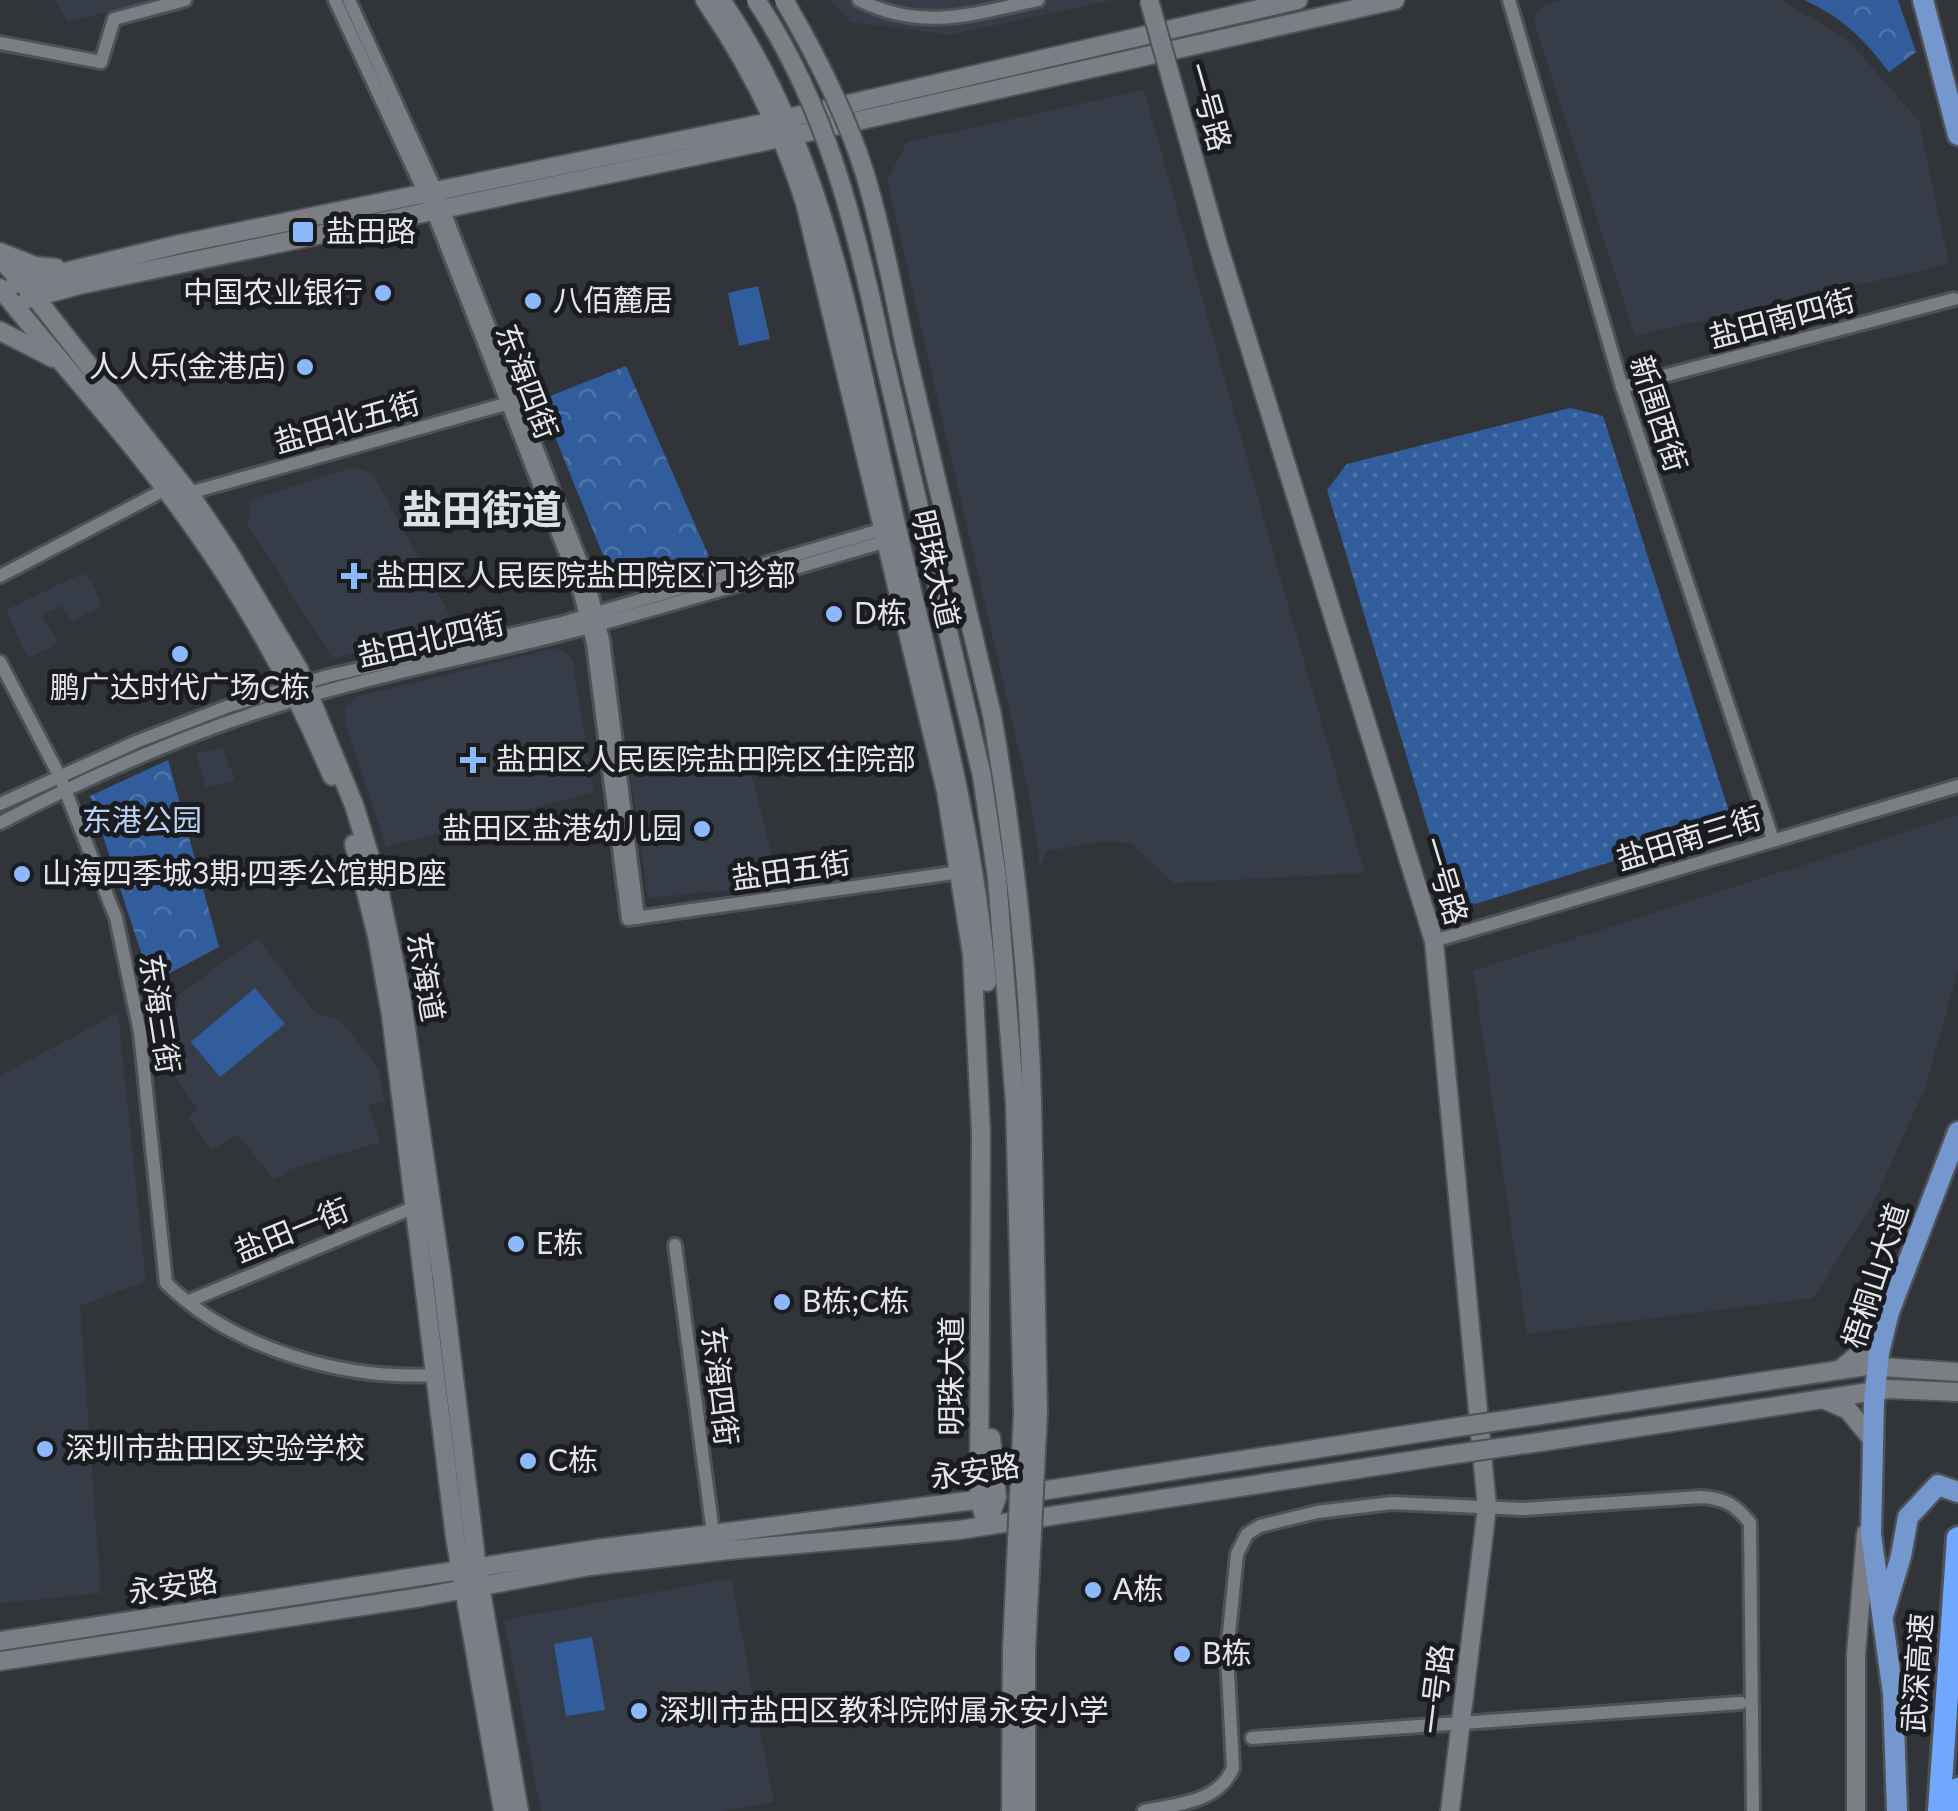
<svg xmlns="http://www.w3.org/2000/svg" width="1958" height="1811" viewBox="0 0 1958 1811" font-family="Lato,'Noto Sans SC',sans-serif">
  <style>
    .built { fill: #373d48 }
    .grass { fill: url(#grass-dots) }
    .forest { fill: url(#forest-crowns) }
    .pitch { fill: #325d9c }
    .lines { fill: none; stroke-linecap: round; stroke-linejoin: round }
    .street-casing { stroke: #4e5155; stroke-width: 18 }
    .secondary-casing { stroke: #4e5155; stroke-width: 22 }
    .primary-casing { stroke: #4e5155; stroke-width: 25 }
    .highway-casing { stroke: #4e5155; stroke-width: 28 }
    .street { stroke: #7b7f85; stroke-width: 12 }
    .secondary { stroke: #7b7f85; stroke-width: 18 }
    .primary { stroke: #7498ce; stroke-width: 20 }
    .highway { stroke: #6fa8fe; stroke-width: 22 }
    .secondary-bridge-casing { stroke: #4e5155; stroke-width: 22; stroke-linecap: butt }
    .secondary-bridge { stroke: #7b7f85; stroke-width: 18 }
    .poi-dot { fill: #8cb9fc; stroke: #1b1c1f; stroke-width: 4 }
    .labels { text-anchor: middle; stroke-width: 10; stroke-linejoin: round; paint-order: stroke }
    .street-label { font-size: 30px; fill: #e4e6e9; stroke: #1b1c1f }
    .poi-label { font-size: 30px; fill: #e4e6e9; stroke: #1b1c1f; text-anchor: start }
    .park-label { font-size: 30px; fill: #b9d2f7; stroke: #1b1c1f }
    .district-label { font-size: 40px; font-weight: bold; fill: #dbe0e7; stroke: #1b1c1f }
  </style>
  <defs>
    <pattern id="grass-dots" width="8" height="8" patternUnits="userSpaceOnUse" patternTransform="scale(2.5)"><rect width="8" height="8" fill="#325d9c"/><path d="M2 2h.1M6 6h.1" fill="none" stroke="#5074aa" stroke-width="1.8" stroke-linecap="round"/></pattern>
    <pattern id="forest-crowns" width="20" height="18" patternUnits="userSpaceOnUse" patternTransform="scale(2.5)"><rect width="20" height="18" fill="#325d9c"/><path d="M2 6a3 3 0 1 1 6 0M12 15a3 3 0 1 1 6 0" fill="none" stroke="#5074aa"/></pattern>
  </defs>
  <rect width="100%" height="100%" fill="#31353a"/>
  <g class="built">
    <polygon points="55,0 152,0 67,22"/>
    <polygon points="831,0 1112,0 950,35 851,22"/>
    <polygon points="1561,0 1781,0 1847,39 1919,121 1949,264 1635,336 1533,19 1545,4"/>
    <polygon points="1144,90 1295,630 1365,873 1173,883 1132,844 1105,841 1047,851 1040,865 1032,808 887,180 907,142"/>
    <polygon points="354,467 373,474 457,629 332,658 248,525 250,500"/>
    <polygon points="81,574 90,578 102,606 72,621 62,606 42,615 58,644 28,658 6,610"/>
    <polygon points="556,648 567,653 573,661 594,792 386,847 346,728 345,709 355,697"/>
    <polygon points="222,747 235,780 206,788 196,754"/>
    <polygon points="747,757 780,885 648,898 630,773"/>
    <polygon points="1958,815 1958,971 1925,1088 1873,1203 1813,1298 1527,1334 1473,971"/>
    <polygon points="257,938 315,1013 341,1021 380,1071 384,1102 368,1104 380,1142 289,1170 274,1180 238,1135 211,1150 188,1117 197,1110 168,1067 178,995"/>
    <polygon points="118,1013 146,1281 80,1306 101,1593 0,1603 0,1076"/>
    <polygon points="731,1578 774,1802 724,1811 541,1811 504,1620"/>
  </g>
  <polygon class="grass" points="1570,408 1603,416 1733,824 1475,904 1448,895 1327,490 1347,464"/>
  <g class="forest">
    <path d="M1804,0H1898L1916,52L1889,72C1864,39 1842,17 1804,0Z"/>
    <polygon points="626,366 710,559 626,583 610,572 540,400"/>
    <polygon points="168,760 219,947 151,983 90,796"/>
  </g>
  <g class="pitch">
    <polygon points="758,286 770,339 739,346 728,293"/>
    <polygon points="255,988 285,1024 220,1077 191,1042"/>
    <polygon points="592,1637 605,1710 566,1716 554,1644"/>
  </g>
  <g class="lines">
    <defs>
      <g id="street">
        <polyline points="335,0 432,209 577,582 593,643 628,919 960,872"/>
        <polyline points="349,0 436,191 587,577 603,640 638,918"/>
        <path d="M859,0C923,32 972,14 1038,0"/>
        <polyline points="1509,0 1622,387 1773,840"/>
        <polyline points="0,43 101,62 114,19 185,0"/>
        <polyline points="1622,387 1954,299"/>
        <polyline points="189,493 516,401"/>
        <polyline points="0,576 166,489"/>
        <path d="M0,662L59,775L116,918L140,1032L166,1283C233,1349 343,1380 435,1375"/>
        <polyline points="0,804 136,742 229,706 328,676 562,623 884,529"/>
        <path d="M0,823C103,769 211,723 323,692C403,669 485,654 566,633C674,605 780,572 887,541"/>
        <polyline points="1434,941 1958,786"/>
        <polyline points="675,1245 713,1533"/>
        <polyline points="189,1301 415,1207"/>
        <polyline points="1252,1738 1741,1703"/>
        <path d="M1144,1811C1177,1804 1218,1803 1233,1768L1227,1653L1237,1554L1247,1534L1260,1526L1317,1512L1392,1503L1524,1509L1700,1497C1724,1498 1735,1504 1750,1523L1753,1811"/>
      </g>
      <g id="secondary">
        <path d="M705,0C749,64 782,129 805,203L946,791L972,954L981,1133L979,1500L987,1525"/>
        <path d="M721,0C828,156 855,348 897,528C932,678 974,828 987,982"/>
        <polyline points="1218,245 1434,941 1487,1507 1450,1811"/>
        <polyline points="0,252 35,266 56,268"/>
        <polyline points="0,258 35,297 189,493 228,551 298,668 354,805 377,880 401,994 442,1278 477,1568 519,1811"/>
        <polyline points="15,284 180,244 775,121 1298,0"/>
        <path d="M0,288C62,365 130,438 187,518C246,599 293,684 332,776"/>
        <polyline points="28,299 79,285 795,135 1395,0"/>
        <polyline points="0,331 53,358"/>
        <path d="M905,347L992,715C1014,844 1029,972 1032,1103"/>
        <polyline points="882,350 982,776 997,878 1015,1103"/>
        <polyline points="354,844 377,936 391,1015 455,1537 503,1811"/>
        <polyline points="1842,1368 1866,1348 1884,1321"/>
        <polyline points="1823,1399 1848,1410 1871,1438"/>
        <polyline points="1534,1416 1866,1366 1958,1372"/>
        <polyline points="1540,1442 1889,1389 1958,1392"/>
        <polyline points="1021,1494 1451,1428"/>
        <polyline points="987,1525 997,1497 991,1438"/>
        <polyline points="0,1641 596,1549 991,1498"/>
        <polyline points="0,1661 422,1597 590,1566 729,1550 959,1530 1449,1455"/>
        <polyline points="1856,1811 1856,1654 1866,1533"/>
      </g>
      <g id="primary">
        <polyline points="1923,0 1958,135"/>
        <polyline points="1883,1616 1901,1556 1908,1517 1938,1485 1958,1492"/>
        <polyline points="1897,1811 1893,1694 1871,1534 1874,1402 1879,1353 1889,1312 1958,1132"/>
      </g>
      <g id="highway">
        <polyline points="1939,1811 1958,1538"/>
        <polyline points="1956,1811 1958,1789"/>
      </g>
    </defs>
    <use href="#street" class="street-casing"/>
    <use href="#secondary" class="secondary-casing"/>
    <use href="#primary" class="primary-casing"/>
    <use href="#highway" class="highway-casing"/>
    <use href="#street" class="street"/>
    <use href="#secondary" class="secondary"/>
    <use href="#primary" class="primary"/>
    <use href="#highway" class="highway"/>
    <defs>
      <g id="secondary-bridge">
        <path d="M756,0C827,107 856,226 882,350"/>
        <path d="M784,0C816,55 846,113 865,174C882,231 893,290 905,347"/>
        <polyline points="1149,0 1218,245"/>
        <polyline points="1451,1428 1534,1416"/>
        <polyline points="1449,1455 1540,1442"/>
        <polyline points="1011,1811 1012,1649 1023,1412 1015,1103"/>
        <polyline points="1026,1811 1026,1651 1038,1412 1032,1103"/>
      </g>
    </defs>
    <use href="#secondary-bridge" class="secondary-bridge-casing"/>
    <use href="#secondary-bridge" class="secondary-bridge"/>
  </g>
  <g class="poi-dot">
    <rect x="291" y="220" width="24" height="24" rx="5"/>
    <circle cx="383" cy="293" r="10"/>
    <circle cx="533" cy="301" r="10"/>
    <circle cx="305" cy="367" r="10"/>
    <path d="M349 561h10v10h10v10h-10v10h-10v-10h-10v-10h10z"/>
    <circle cx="834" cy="614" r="10"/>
    <circle cx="180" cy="654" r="10"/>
    <path d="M468 745h10v10h10v10h-10v10h-10v-10h-10v-10h10z"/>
    <circle cx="702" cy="829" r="10"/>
    <circle cx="22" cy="874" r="10"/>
    <circle cx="516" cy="1244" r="10"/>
    <circle cx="782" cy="1302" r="10"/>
    <circle cx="45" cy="1449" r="10"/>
    <circle cx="528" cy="1461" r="10"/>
    <circle cx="1093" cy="1590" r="10"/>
    <circle cx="1182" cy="1654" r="10"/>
    <circle cx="639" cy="1711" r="10"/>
  </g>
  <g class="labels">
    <g class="street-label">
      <text transform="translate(1208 107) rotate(74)" y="10">一号路</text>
      <text transform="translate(1782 319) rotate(-15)" y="10">盐田南四街</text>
      <text transform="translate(526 382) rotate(69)" y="10">东海四街</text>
      <text transform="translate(1658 414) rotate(72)" y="10">新围西街</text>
      <text transform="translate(347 423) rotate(-16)" y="10">盐田北五街</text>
      <text transform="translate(935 569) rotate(77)" y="10">明珠大道</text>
      <text transform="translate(431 640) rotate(-13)" y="10">盐田北四街</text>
      <text transform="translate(1689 839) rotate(-17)" y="10">盐田南三街</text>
      <text transform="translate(791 871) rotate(-8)" y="10">盐田五街</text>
      <text transform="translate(1444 881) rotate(73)" y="10">一号路</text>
      <text transform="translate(425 977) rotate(80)" y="10">东海道</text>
      <text transform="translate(159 1014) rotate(81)" y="10">东海三街</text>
      <text transform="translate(292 1231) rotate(-22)" y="10">盐田一街</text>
      <text transform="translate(1876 1276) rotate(-72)" y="10">梧桐山大道</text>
      <text transform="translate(952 1376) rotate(-90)" y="10">明珠大道</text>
      <text transform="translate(719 1386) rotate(83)" y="10">东海四街</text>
      <text transform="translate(975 1472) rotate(-8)" y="10">永安路</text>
      <text transform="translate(173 1587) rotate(-8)" y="10">永安路</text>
      <text transform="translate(1918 1673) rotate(-86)" y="10">武深高速</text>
      <text transform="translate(1437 1689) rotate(-83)" y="10">一号路</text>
    </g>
    <g class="poi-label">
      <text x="326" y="242">盐田路</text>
      <text x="363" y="303" text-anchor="end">中国农业银行</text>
      <text x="553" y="311">八佰麓居</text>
      <text x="285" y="377" text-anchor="end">人人乐(金港店)</text>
      <text x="376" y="586">盐田区人民医院盐田院区门诊部</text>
      <text x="854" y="624">D栋</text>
      <text x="180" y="698" text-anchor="middle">鹏广达时代广场C栋</text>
      <text x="496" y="770">盐田区人民医院盐田院区住院部</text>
      <text x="682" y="839" text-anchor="end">盐田区盐港幼儿园</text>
      <text x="42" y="884">山海四季城3期·四季公馆期B座</text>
      <text x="536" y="1254">E栋</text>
      <text x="802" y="1312">B栋;C栋</text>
      <text x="65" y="1459">深圳市盐田区实验学校</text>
      <text x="548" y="1471">C栋</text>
      <text x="1113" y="1600">A栋</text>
      <text x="1202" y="1664">B栋</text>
      <text x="659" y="1721">深圳市盐田区教科院附属永安小学</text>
    </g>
    <g class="park-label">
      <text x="142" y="831">东港公园</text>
    </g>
    <g class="district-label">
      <text x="482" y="524">盐田街道</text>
    </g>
  </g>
</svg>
